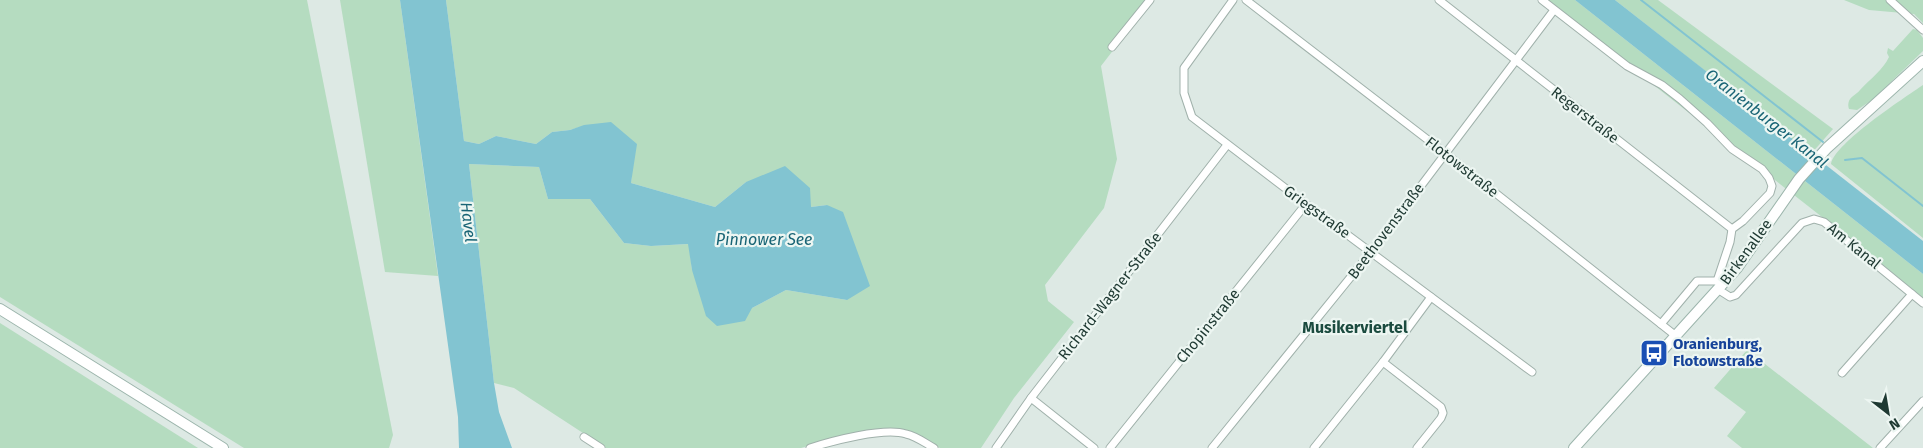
<svg xmlns="http://www.w3.org/2000/svg" width="1923" height="448" viewBox="0 0 1923 448" font-family="'Fira Sans',sans-serif">
  <style>
    .green { fill: #b5dcc0 }
    .water { fill: #82c4d1 }
    .lines { fill: none; stroke-linecap: round; stroke-linejoin: round }
    .stream { stroke: #82c4d1; stroke-width: 2 }
    .street-casing { stroke: #a0b1ab; stroke-width: 9 }
    .secondary-casing { stroke: #9cb5ac; stroke-width: 12 }
    .street { stroke: #fff; stroke-width: 7 }
    .secondary { stroke: #fff; stroke-width: 10 }
    .labels { text-anchor: middle; stroke-width: 4.5; stroke-linejoin: round; paint-order: stroke }
    .street-label { font-size: 15px; fill: #1e3932; stroke: #edf6f2 }
    .transit-label { font-size: 15px; font-weight: bold; fill: #164399; stroke: #edf6f2; text-anchor: start }
    .water-label { font-size: 16px; font-style: italic; fill: #186475; stroke: #edf6f2 }
    .neighbourhood-label { font-size: 16px; font-weight: bold; fill: #1b4b3f; stroke: #edf6f2 }
  </style>
  <rect width="100%" height="100%" fill="#dde9e4"/>
  <g class="green">
    <polygon points="0,0 307,0 393,435 389,448 244,448 0,297"/>
    <polygon points="340,0 400,0 438,276 385,272"/>
    <polygon points="446,0 1152,0 1101,66 1117,159 1104,208 1045,285 1048,301 1074,322 1014,398 981,448 940,448 907,430 853,433 801,448 606,448 514,388 494,383 469,164 539,167 548,199 590,199 624,243 651,246 689,244 692,270 752,308 786,290 847,300 827,205 811,207 746,182 715,207 631,183 632,173 580,127 570,130 552,132 536,144 496,136 479,144 464,141"/>
    <polygon points="1545,0 1575,0 1923,274 1923,298 1882,264"/>
    <polygon points="1615,0 1658,0 1833,129 1811,154"/>
    <polygon points="1844,0 1923,0 1923,23 1914,14 1869,10"/>
    <path d="M1913,29L1917,30L1923,38V51L1872,100L1857,110L1849,109C1848,106 1848,104 1849,101C1851,96 1857,94 1860,90C1870,79 1883,70 1889,57L1887,53L1888,48L1893,51Z"/>
    <path d="M1923,85V238L1831,164C1835,143 1904,98 1923,85Z"/>
    <polygon points="0,323 198,448 0,448"/>
    <polygon points="1747,350 1873,448 1742,448 1727,436 1746,412 1714,388"/>
  </g>
  <g class="water">
    <polygon points="400,0 446,0 464,141 479,144 496,136 536,144 552,132 570,130 584,125 611,122 637,144 631,183 715,207 746,182 785,166 810,188 811,207 827,205 843,212 870,286 847,300 786,290 752,308 745,321 717,326 706,316 692,270 688,244 651,246 624,243 590,199 548,199 539,167 469,164 494,383 499,412 512,448 459,448 458,417"/>
    <polygon points="1575,0 1615,0 1923,241 1923,274"/>
  </g>
  <g class="lines">
    <g class="stream">
      <polyline points="1641,0 1823,142"/>
      <polyline points="1845,160 1862,158 1923,206"/>
    </g>
    <defs>
      <g id="street">
        <polyline points="1233,0 1184,68 1184,93 1192,117 1306,204 1532,372"/>
        <polyline points="1246,0 1445,153 1676,336"/>
        <polyline points="1439,0 1732,229"/>
        <polyline points="1542,0 1627,66 1662,85 1680,99 1707,123 1732,149 1762,169 1769,178 1772,186 1770,193 1743,221 1732,229 1730,242 1717,281 1722,286"/>
        <polyline points="1890,0 1923,30"/>
        <polyline points="1112,47 1150,0"/>
        <polyline points="1719,290 1730,297 1736,295 1802,223 1814,219 1824,222 1923,303"/>
        <polyline points="1661,324 1697,281 1717,281"/>
        <polyline points="1383,362 1441,407 1443,413 1441,418 1417,448"/>
        <polyline points="1842,373 1912,294"/>
        <polyline points="1031,398 1094,448"/>
        <polyline points="584,437 601,448"/>
        <path d="M810,448C832,441 884,427 906,434C916,436 925,443 934,448"/>
        <polyline points="996,448 1031,398 1227,145"/>
        <polyline points="1110,448 1306,204"/>
        <polyline points="1212,448 1371,252 1554,10"/>
        <polyline points="1314,448 1383,362 1431,297"/>
        <polyline points="1880,448 1923,401"/>
      </g>
      <g id="secondary">
        <polyline points="0,309 223,448"/>
        <polyline points="1574,448 1737,268 1799,179 1827,148 1923,61"/>
      </g>
    </defs>
    <use href="#street" class="street-casing"/>
    <use href="#secondary" class="secondary-casing"/>
    <use href="#street" class="street"/>
    <use href="#secondary" class="secondary"/>
  </g>
  <defs>
    <symbol id="bus-square" viewBox="-11 -11 22 22"><rect x="-9" y="-9" width="18" height="18" rx="4" fill="#1a4fb4" stroke="#edf6f2"/><path d="M-5-6H5V4H4V6H2V4H-2V6H-4V4H-5ZM-3.5-4V0h7V-4ZM-3.5 1.2v1.5H-2V1.2ZM2 1.2v1.5H3.5V1.2Z" fill="#fff"/></symbol>
  </defs>
  <g fill-rule="evenodd">
    <use href="#bus-square" x="1638" y="337" width="32" height="32"/>
  </g>
  <g class="labels">
    <g class="street-label">
      <text transform="translate(1585 115) rotate(38)" y="5">Regerstraße</text>
      <text transform="translate(1462 167) rotate(38)" y="5">Flotowstraße</text>
      <text transform="translate(1317 212) rotate(36)" y="5">Griegstraße</text>
      <text transform="translate(1386 231) rotate(-53)" y="5">Beethovenstraße</text>
      <text transform="translate(1854 246) rotate(39)" y="5">Am Kanal</text>
      <text transform="translate(1746 252) rotate(-54)" y="5">Birkenallee</text>
      <text transform="translate(1110 296) rotate(-52)" y="5">Richard-Wagner-Straße</text>
      <text transform="translate(1208 326) rotate(-51)" y="5">Chopinstraße</text>
    </g>
    <g class="transit-label">
      <text x="1673" y="349">Oranienburg,<tspan x="1673" dy="17">Flotowstraße</tspan></text>
    </g>
    <g class="water-label">
      <text transform="translate(1767 118) rotate(38)" y="6">Oranienburger Kanal</text>
      <text transform="translate(469 222) rotate(83)" y="6">Havel</text>
      <text x="764" y="245">Pinnower See</text>
    </g>
    <g class="neighbourhood-label">
      <text x="1355" y="333">Musikerviertel</text>
    </g>
  </g>
  <g transform="translate(1888 413) rotate(149)" stroke="#edf6f2" stroke-width="4" paint-order="stroke">
  <path d="M0-4L9 19L0 12L-9 19Z" fill="#1e3932"/>
  <text y="-8" font-size="14" font-weight="bold" text-anchor="middle" fill="#1e3932">N</text>
  </g>
</svg>
